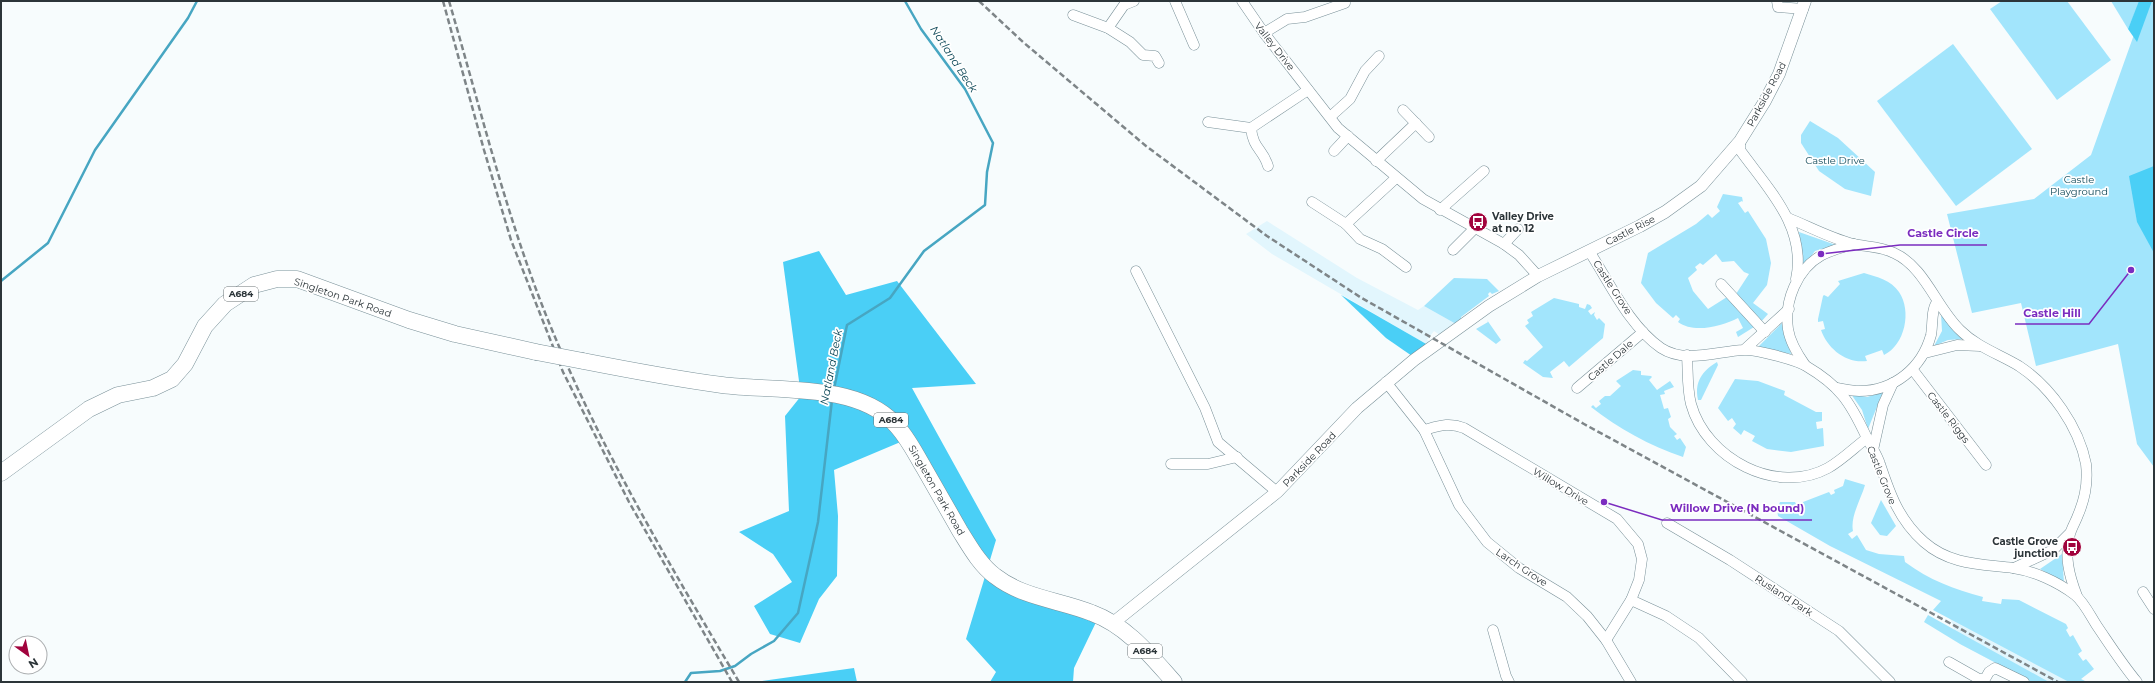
<svg xmlns="http://www.w3.org/2000/svg" width="2155" height="683" viewBox="0 0 2155 683" font-family="Montserrat,sans-serif">
  <style>
    .built { fill: #e2f6fd }
    .green { fill: #a2e5fc }
    .forest { fill: #4acff6 }
    .lines { fill: none; stroke-linecap: round; stroke-linejoin: round }
    .stream { stroke: #47a6c2; stroke-width: 2.5 }
    .minor-casing { stroke: #799098; stroke-width: 11 }
    .tertiary-casing { stroke: #799098; stroke-width: 13 }
    .trunk-casing { stroke: #799098; stroke-width: 17 }
    .minor { stroke: #fff; stroke-width: 10 }
    .tertiary { stroke: #fff; stroke-width: 12 }
    .trunk { stroke: #fff; stroke-width: 16 }
    .rail { stroke: #7e8588; stroke-width: 2.5; stroke-dasharray: 6 3; stroke-linecap: butt }
    .trunk-bridge-casing { stroke: #799098; stroke-width: 17; stroke-linecap: butt }
    .trunk-bridge { stroke: #fff; stroke-width: 16 }
    .labels { text-anchor: middle; stroke-width: 3.5; stroke-linejoin: round; paint-order: stroke }
    .shield { fill: #fff; stroke: #6b7274; stroke-width: 1 }
    .shield-label { font-size: 9px; font-weight: bold; fill: #2c3539 }
    .street-label { font-size: 10px; fill: #2c3539; stroke: #fff }
    .park-label { font-size: 10px; fill: #0f4858; stroke: #fff }
    .poi-label { font-size: 10px; font-weight: bold; fill: #2c3539; stroke: #fff; text-anchor: start }
    .water-label { font-size: 11px; font-style: italic; fill: #074353; stroke: #fff }
    .leader { fill: none; stroke: #7b2cbf; stroke-width: 1.5 }
    .callout-dot { fill: #7b2cbf; stroke: #fff; stroke-width: 1.5 }
    .callout-label { font-size: 11px; text-anchor: middle; font-weight: bold; fill: #7b2cbf; stroke: #fff; stroke-width: 3.5; stroke-linejoin: round; paint-order: stroke }
  </style>
  <rect width="100%" height="100%" fill="#f7fcfd"/>
  <g class="built">
    <polygon points="1267,221 1357,278 1418,310 1424,306 1456,324 1440,335 1434,331 1427,340 1431,342 1428,345 1272,254 1246,234"/>
    <polygon points="1943,601 2081,679 2087,682 2032,682 1960,644"/>
  </g>
  <g class="green">
    <polygon points="2002,1 2067,1 2111,60 2057,100 1990,9"/>
    <polygon points="2111,1 2140,1 2128,29"/>
    <polygon points="2146,1 2154,1 2154,467 2137,444 2118,344 2036,366 2021,303 1972,313 1947,214 2034,199 2091,155"/>
    <polygon points="1953,44 2032,149 1956,206 1877,101"/>
    <polygon points="1810,121 1838,138 1875,172 1871,196 1845,189 1819,171 1801,143 1801,135"/>
    <path d="M1723,194L1742,197L1743,202L1742,201L1738,203L1745,213L1748,211L1766,239L1771,263L1767,285L1753,303L1768,314L1760,323L1736,294L1749,274L1744,272L1734,261L1722,262L1716,254L1703,265L1700,263L1695,267L1697,270L1688,278L1693,291L1708,309L1727,297L1754,327L1738,337L1736,332L1743,328L1738,318C1722,326 1694,334 1678,322L1680,319L1676,315L1673,318L1656,303L1641,283L1648,253L1696,224L1708,214L1712,218L1720,211L1717,207Z"/>
    <polygon points="1799,232 1836,245 1815,251 1803,267"/>
    <path d="M1864,273C1877,277 1891,280 1899,292C1912,311 1905,345 1884,355L1882,350L1865,356L1867,361C1846,364 1827,348 1821,330L1825,329L1823,321L1818,322V319L1823,296L1824,295L1828,297L1840,284L1838,281Z"/>
    <polygon points="1454,278 1487,279 1499,291 1492,294 1490,292 1488,294 1489,296 1461,317 1461,321 1456,324 1424,306"/>
    <polygon points="1554,298 1579,304 1579,307 1585,309 1587,304 1590,305 1592,308 1588,311 1591,315 1595,312 1594,315 1597,320 1599,318 1605,324 1603,338 1569,367 1564,361 1550,372 1553,378 1543,377 1523,363 1525,360 1527,361 1543,347 1525,326 1529,323 1527,320 1533,316 1531,312"/>
    <polygon points="1941,314 1964,339 1948,340 1934,346 1942,331"/>
    <polygon points="1487,320 1501,340 1496,344 1476,329 1488,322"/>
    <polygon points="1783,322 1791,354 1757,348"/>
    <path d="M1717,362L1718,365L1701,400H1698C1694,382 1702,371 1717,362Z"/>
    <path d="M1633,370L1641,371V375L1651,376L1652,377L1649,380L1657,390L1670,381L1674,387L1664,391L1665,394L1660,395L1664,409L1668,408L1671,417L1668,419L1670,427L1677,434L1674,436L1677,440L1680,438L1686,447L1683,457C1650,446 1618,428 1591,407L1593,405L1596,408L1601,404L1599,401L1605,396H1610L1621,386L1616,381Z"/>
    <polygon points="1735,379 1758,381 1785,391 1784,395 1816,412 1822,412 1822,421 1816,422 1817,429 1823,428 1824,446 1791,452 1767,449 1752,441 1755,436 1744,430 1741,435 1733,428 1736,424 1732,418 1728,421 1718,408"/>
    <polygon points="1883,392 1868,429 1862,410 1851,394 1867,397"/>
    <path d="M1845,479L1865,485C1861,499 1850,517 1853,531L1848,534L1852,539L1857,535L1866,550L1879,554L1904,556L1905,562C1929,580 1954,589 1983,597L1982,601L2001,604L2002,599L2019,600L2066,624L2068,628L2066,630L2070,637L2073,635L2082,651L2078,654L2083,661L2086,659L2094,669L2081,679L2087,682H2069L1933,610L1941,601L1830,546L1778,516L1777,509L1780,502H1795L1797,506H1801L1803,502L1829,492L1831,495L1835,493L1834,490L1843,486Z"/>
    <polygon points="1881,500 1896,526 1887,536 1880,535 1871,523"/>
    <polygon points="2062,554 2064,583 2040,569"/>
    <polygon points="1928,615 2049,682 2032,682 1960,644 1924,622"/>
  </g>
  <g class="forest">
    <polygon points="2139,1 2152,1 2137,42 2128,29"/>
    <polygon points="2154,166 2154,253 2137,222 2129,176"/>
    <polygon points="819,251 846,295 897,281 976,384 912,388 996,540 987,570 1099,616 1074,668 1073,682 990,682 996,672 966,639 987,570 910,438 834,470 838,516 837,576 819,599 800,643 770,634 754,606 792,582 773,554 739,532 789,511 785,416 801,396 783,262"/>
    <polygon points="1341,295 1428,345 1412,356 1386,338"/>
    <polygon points="854,668 857,682 755,682"/>
  </g>
  <g class="lines">
    <g class="stream">
      <polyline points="1,281 48,243 95,150 188,18 197,1"/>
      <polyline points="834,389 847,325 890,298 924,251 985,205 987,172 993,143 965,89 921,29 905,1"/>
      <polyline points="685,682 691,673 720,671 735,666 751,654 774,641 798,613 818,522 832,400"/>
    </g>
    <defs>
      <g id="minor">
        <polyline points="1175,1 1194,45"/>
        <polyline points="1242,1 1264,33 1338,128 1423,199 1504,244 1519,255 1538,276"/>
        <polyline points="1777,1 1778,7 1803,9"/>
        <polyline points="1073,15 1108,28 1130,42 1143,55 1155,56 1159,63"/>
        <polyline points="1108,28 1124,5 1134,1"/>
        <polyline points="1264,33 1287,19 1305,17 1345,3"/>
        <polyline points="1403,110 1429,137"/>
        <polyline points="1330,117 1350,99 1365,71 1379,56"/>
        <polyline points="1208,122 1251,128 1308,90"/>
        <path d="M1251,128C1253,149 1263,149 1268,166"/>
        <path d="M1740,141V150C1768,189 1807,227 1796,279"/>
        <polyline points="1334,151 1348,136"/>
        <polyline points="1376,161 1416,123"/>
        <polyline points="1312,202 1346,224 1360,239 1382,249 1406,267"/>
        <polyline points="1440,210 1484,171"/>
        <path d="M1788,218C1810,227 1830,238 1853,244C1867,247 1880,246 1894,253C1925,267 1936,307 1960,330C1977,347 1999,354 2019,366C2051,387 2079,427 2086,464C2088,481 2085,499 2078,515C2076,521 2072,527 2070,534C2064,556 2069,575 2077,596"/>
        <polyline points="1346,224 1396,178"/>
        <polyline points="1504,244 1518,229"/>
        <polyline points="1453,250 1476,227"/>
        <path d="M1589,251C1610,283 1629,326 1661,348C1685,364 1718,351 1744,350C1755,349 1796,360 1806,366C1840,386 1850,402 1866,436C1870,445 1877,454 1880,464C1890,494 1899,520 1924,542C1950,565 1981,564 2013,568C2034,571 2058,582 2075,595C2084,602 2091,617 2097,626C2110,645 2122,664 2137,682"/>
        <polyline points="1136,271 1205,408 1218,442 1277,492"/>
        <polyline points="1721,284 1765,332"/>
        <polyline points="1745,349 1789,309"/>
        <polyline points="1925,353 1957,345 1980,346"/>
        <path d="M1687,355C1688,371 1687,389 1691,404C1706,459 1777,496 1828,468C1842,460 1854,448 1867,438"/>
        <path d="M1805,365C1798,355 1790,342 1788,329C1784,301 1797,269 1822,255C1832,250 1843,247 1854,244"/>
        <polyline points="1913,370 1986,465"/>
        <polyline points="1386,382 1424,430 1459,505 1487,542 1519,568 1567,597 1587,616 1606,640 1631,682"/>
        <polyline points="1577,388 1643,332"/>
        <path d="M1837,388C1844,389 1851,391 1859,391C1894,391 1922,368 1931,335C1933,325 1931,310 1937,302"/>
        <path d="M1424,430C1439,426 1449,422 1464,428L1617,519L1638,544L1642,559L1639,580L1631,600L1606,640"/>
        <polyline points="1873,450 1883,405 1893,383"/>
        <polyline points="1171,464 1208,464 1237,457"/>
        <polyline points="1667,523 1730,560 1839,631 1890,682"/>
        <polyline points="2014,568 2053,550 2069,534"/>
        <polyline points="2143,592 2154,609"/>
        <polyline points="1631,600 1666,616 1699,638 1742,682"/>
        <polyline points="1493,630 1506,676 1509,682"/>
        <polyline points="1949,662 1979,679 1985,679 1989,672 1995,668 2024,682"/>
      </g>
      <polyline id="tertiary" points="1113,623 1277,492 1357,408 1414,360 1489,306 1538,276 1640,226 1665,212 1701,186 1740,141 1765,101 1779,74 1805,1"/>
      <g id="trunk">
        <path d="M583,361C629,370 676,379 722,385C775,392 855,382 894,423C907,436 915,453 924,468C936,489 948,510 960,531C970,547 980,565 995,576C1023,598 1060,600 1092,613C1127,626 1150,655 1174,682"/>
        <polyline points="1,473 89,409 118,395 153,388 172,379 185,364 205,326 225,304 254,285 277,279 297,279 409,320 455,334 536,352"/>
      </g>
    </defs>
    <use href="#minor" class="minor-casing"/>
    <use href="#tertiary" class="tertiary-casing"/>
    <use href="#trunk" class="trunk-casing"/>
    <use href="#minor" class="minor"/>
    <use href="#tertiary" class="tertiary"/>
    <use href="#trunk" class="trunk"/>
    <g class="rail">
      <polyline points="443,1 484,150 511,240 563,372 629,502 732,682"/>
      <path d="M449,1C481,110 507,220 550,325C601,450 671,567 739,682"/>
      <polyline points="979,1 1023,42 1146,146 1267,236 1360,297 1584,424 2058,682"/>
    </g>
    <defs>
      <polyline id="trunk-bridge" points="536,352 583,361"/>
    </defs>
    <use href="#trunk-bridge" class="trunk-bridge-casing"/>
    <use href="#trunk-bridge" class="trunk-bridge"/>
  </g>
  <defs>
    <symbol id="bus-disc" viewBox="-11 -11 22 22"><circle r="9.5" fill="#a1033d" stroke="#fff"/><path d="M-5-6H5V4H4V6H2V4H-2V6H-4V4H-5ZM-3.5-4V0h7V-4ZM-3.5 1.2v1.5H-2V1.2ZM2 1.2v1.5H3.5V1.2Z" fill="#fff"/></symbol>
  </defs>
  <g fill-rule="evenodd">
    <use href="#bus-disc" x="1467" y="211" width="22" height="22"/>
    <use href="#bus-disc" x="2061" y="536" width="22" height="22"/>
  </g>
  <g class="labels">
    <g class="shield">
      <rect x="224" y="287" width="34" height="14" rx="3"/>
      <rect x="874" y="413" width="34" height="14" rx="3"/>
      <rect x="1128" y="644" width="34" height="14" rx="3"/>
    </g>
    <g class="shield-label">
      <text x="241" y="297">A684</text>
      <text x="891" y="423">A684</text>
      <text x="1145" y="654">A684</text>
    </g>
    <g class="street-label">
      <text transform="translate(1275 46) rotate(52)" y="4">Valley Drive</text>
      <text transform="translate(1766 94) rotate(-62)" y="4">Parkside Road</text>
      <text transform="translate(1630 230) rotate(-27)" y="4">Castle Rise</text>
      <text transform="translate(1613 287) rotate(57)" y="4">Castle Grove</text>
      <text transform="translate(343 297) rotate(19)" y="4">Singleton Park Road</text>
      <text transform="translate(1610 360) rotate(-41)" y="4">Castle Dale</text>
      <text transform="translate(1949 417) rotate(52)" y="4">Castle Riggs</text>
      <text transform="translate(1309 459) rotate(-46)" y="4">Parkside Road</text>
      <text transform="translate(1882 475) rotate(68)" y="4">Castle Grove</text>
      <text transform="translate(1561 486) rotate(31)" y="4">Willow Drive</text>
      <text transform="translate(937 490) rotate(60)" y="4">Singleton Park Road</text>
      <text transform="translate(1522 567) rotate(34)" y="4">Larch Grove</text>
      <text transform="translate(1784 595) rotate(33)" y="4">Rusland Park</text>
    </g>
    <g class="park-label">
      <text x="1835" y="164">Castle Drive</text>
      <text x="2079" y="183">Castle<tspan x="2079" dy="12">Playground</tspan></text>
    </g>
    <g class="poi-label">
      <text x="1492" y="220">Valley Drive<tspan x="1492" dy="12">at no. 12</tspan></text>
      <text x="2058" y="545" text-anchor="end">Castle Grove<tspan x="2058" dy="12">junction</tspan></text>
    </g>
    <g class="water-label">
      <text transform="translate(954 59) rotate(57)" y="4">Natland Beck</text>
      <text transform="translate(831 367) rotate(-79)" y="4">Natland Beck</text>
    </g>
  </g>
  <path class="leader" d="M1821 254L1900 245H1987M2131 270L2089 324H2015M1604 502L1662 520H1812"/>
  <g class="callout-dot">
    <circle cx="1821" cy="254" r="4"/>
    <circle cx="2131" cy="270" r="4"/>
    <circle cx="1604" cy="502" r="4"/>
  </g>
  <g class="callout-label">
    <text x="1943" y="237">Castle Circle</text>
    <text x="2052" y="317">Castle Hill</text>
    <text x="1737" y="512">Willow Drive (N bound)</text>
  </g>
  <rect width="2155" height="683" fill="none" stroke="#2c3539" stroke-width="4"/>
  <g transform="translate(28 655) rotate(147)"><circle r="19" fill="#ffffff" stroke="#abaeb0"/>
  <path d="M0-3L7 15L0 10L-7 15Z" fill="#a1033d"/>
  <text y="-6" font-size="11" font-weight="bold" text-anchor="middle" fill="#2c3539">N</text>
  </g>
</svg>
